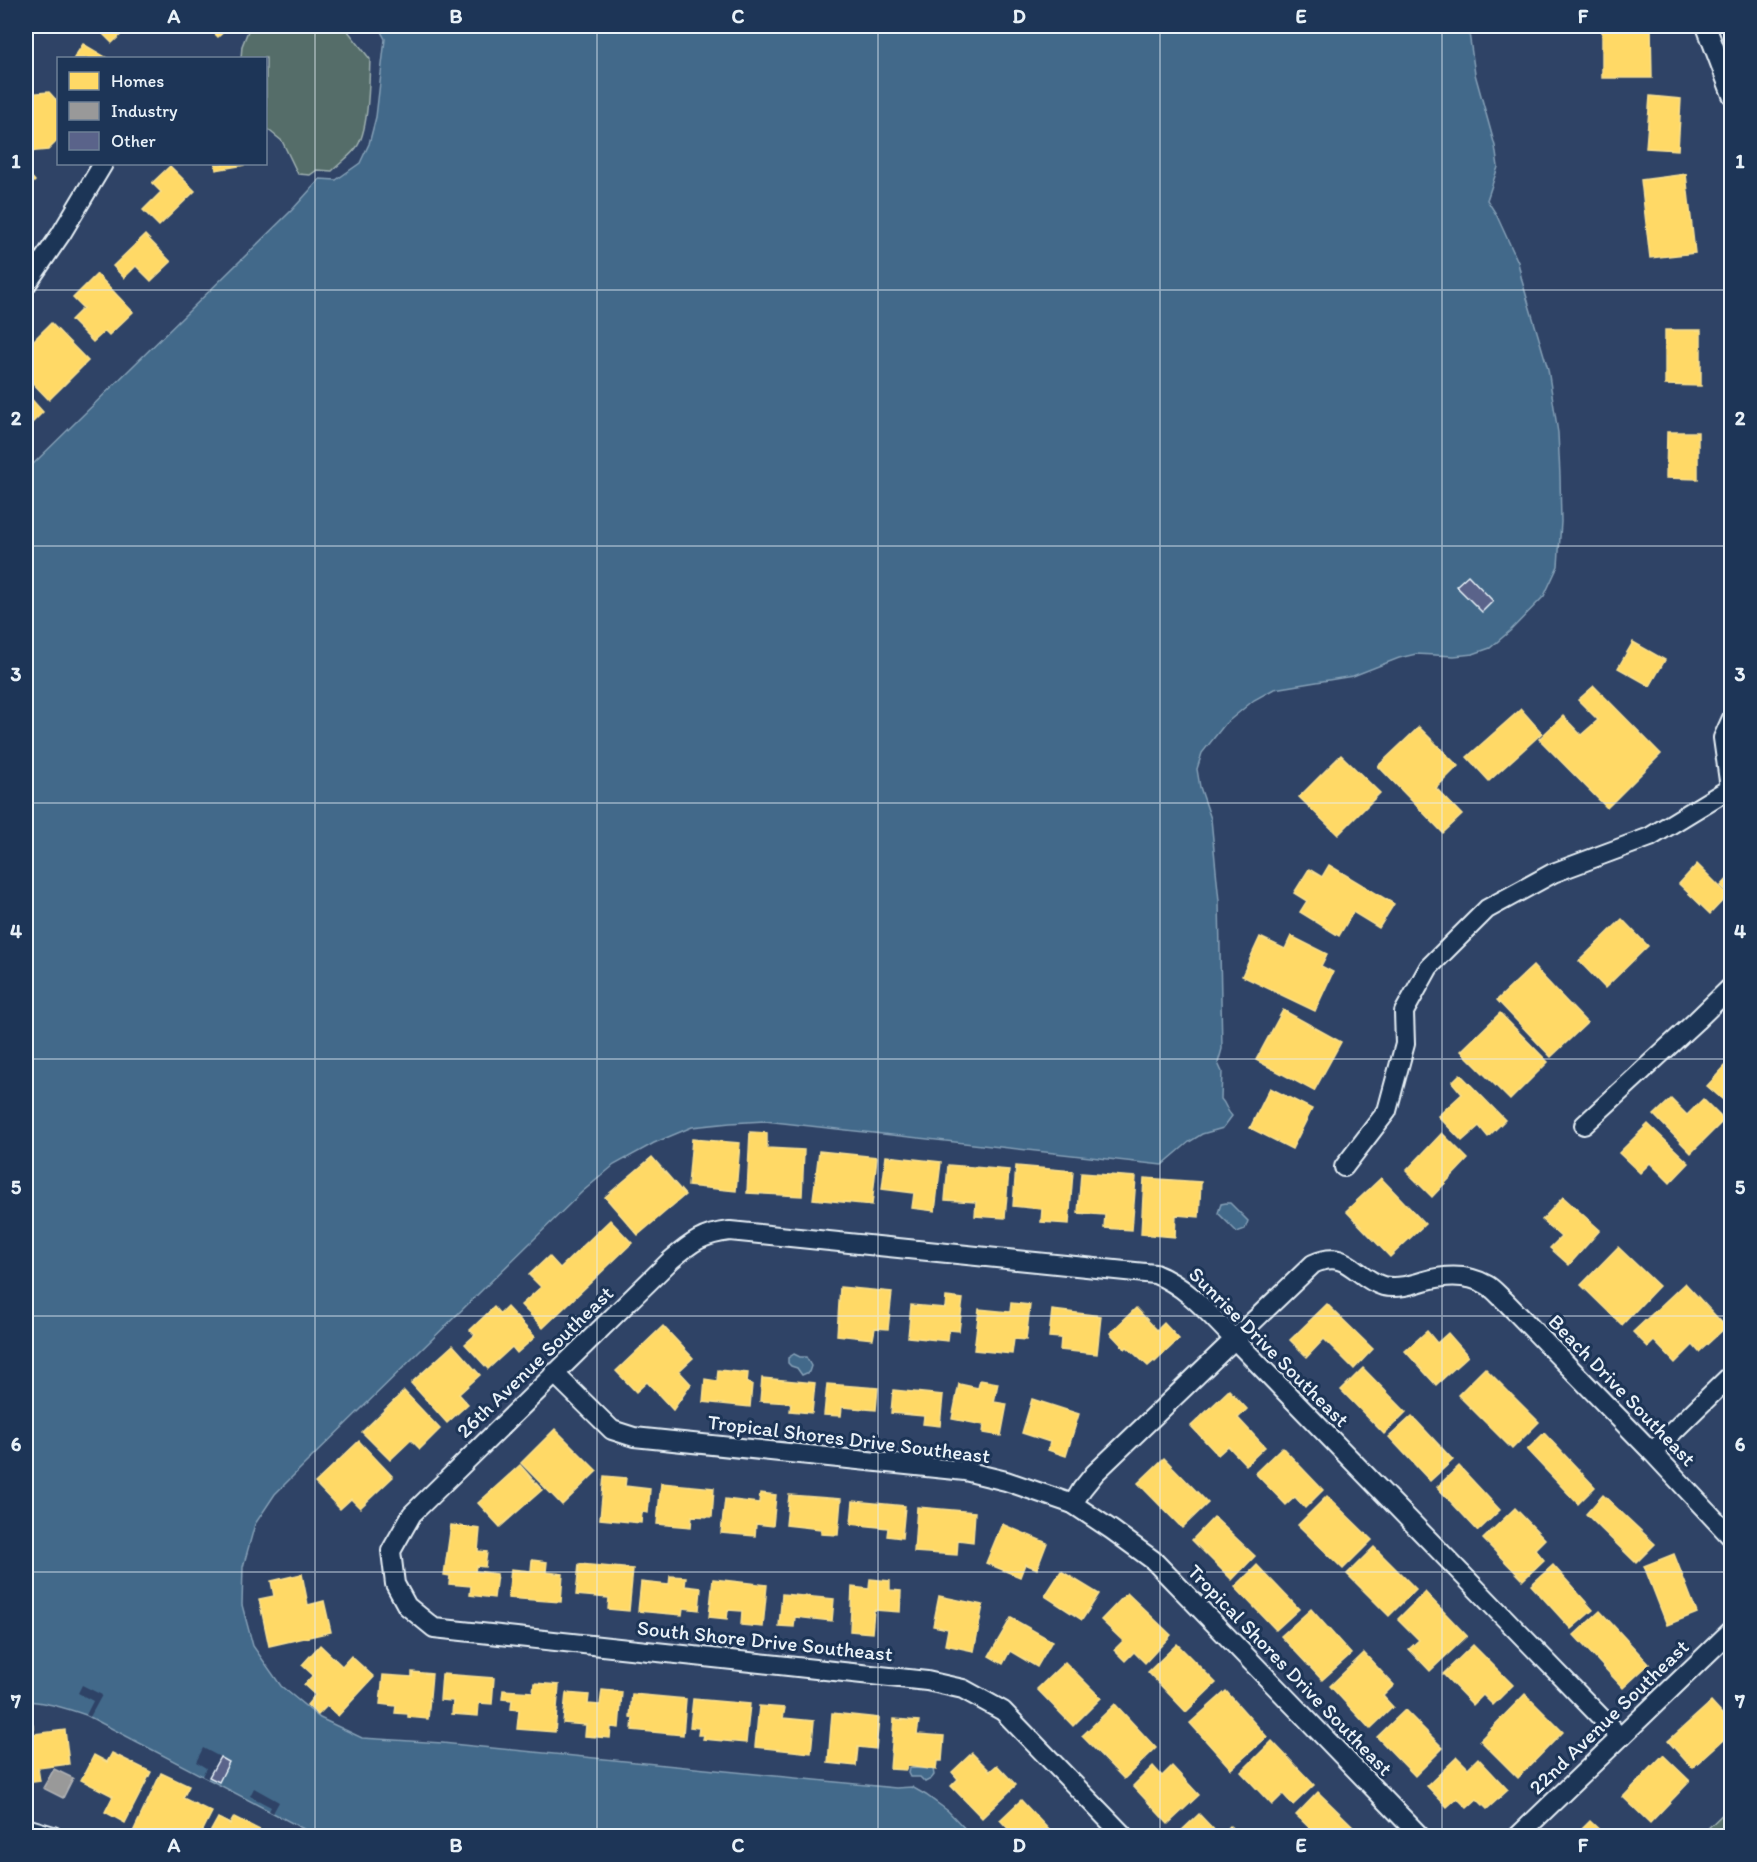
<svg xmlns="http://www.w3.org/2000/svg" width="1757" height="1862" viewBox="0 0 1757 1862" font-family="Itim,sans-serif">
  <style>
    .green { fill: #546d69; stroke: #9eafb0; stroke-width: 1.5 }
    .water { fill: #42698a; stroke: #849fb6; stroke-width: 1.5 }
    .pier { fill: #2f4366 }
    .homes { fill: #ffd966; stroke: #f8e092; stroke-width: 1.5 }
    .industry { fill: #999; stroke: #b1b3b6; stroke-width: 1.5 }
    .building { fill: #5a638a; stroke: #e8f1f8; stroke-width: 1.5 }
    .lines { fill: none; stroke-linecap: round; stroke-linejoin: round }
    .street-casing { stroke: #e8f1f8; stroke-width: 22 }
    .street { stroke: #1d3557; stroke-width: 18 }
    .grid { fill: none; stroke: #e8f1f8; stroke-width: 1.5; stroke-opacity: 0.55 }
    .labels { text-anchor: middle; stroke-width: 6; stroke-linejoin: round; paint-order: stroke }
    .street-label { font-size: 21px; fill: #e8f1f8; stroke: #1d3557 }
    .neatline { fill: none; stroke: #e8f1f8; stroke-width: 2 }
    .grid-label { font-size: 20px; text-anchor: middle; font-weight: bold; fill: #e8f1f8 }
  </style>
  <rect width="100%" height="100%" fill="#2f4366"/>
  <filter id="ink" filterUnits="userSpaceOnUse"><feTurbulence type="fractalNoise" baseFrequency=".0167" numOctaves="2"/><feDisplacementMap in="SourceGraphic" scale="12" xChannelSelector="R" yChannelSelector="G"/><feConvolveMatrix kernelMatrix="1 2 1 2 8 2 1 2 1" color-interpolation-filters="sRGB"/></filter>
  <g filter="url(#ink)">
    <g class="green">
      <path d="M250,26H344L370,59C369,80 369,132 356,148C350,156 340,163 332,171L317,170L310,175L298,174L282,141L266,128V58H241L242,46Z"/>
      <polygon points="1731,1806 1731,1836 1700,1836"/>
    </g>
    <g class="water">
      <path d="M378,26H1468L1475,74L1495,146L1498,167L1487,200L1496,214L1518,262L1522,281L1548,369L1558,433L1560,476L1561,522L1558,566L1544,596L1510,631L1490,648L1473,654L1454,656L1416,654L1399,658L1353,676L1274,689L1254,700L1225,724L1202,753L1197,769L1200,787L1211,819L1219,901L1222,1049L1218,1063L1222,1072L1221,1099C1226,1104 1226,1110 1232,1116L1223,1128L1202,1134L1189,1142L1162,1165L765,1121L730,1123L692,1127L654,1143L614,1165L582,1192L305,1464L275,1494L255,1524L243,1567L242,1605L253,1646L281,1686L320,1718L362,1738L442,1743L896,1788L912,1787L926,1795L948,1811L972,1836H317L86,1715C66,1708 46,1702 26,1701V471L292,210L320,179L336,180L360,163L369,144L376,117L385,39Z"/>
      <polygon points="1226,1203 1230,1203 1248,1221 1245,1229 1237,1232 1218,1213 1221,1204"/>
      <polygon points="794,1354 800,1357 806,1357 811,1366 809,1372 802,1375 797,1368 791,1366 788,1363 788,1358"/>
      <polygon points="912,1768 933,1769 934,1775 931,1779 925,1782 920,1777 910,1777 908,1773 909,1769"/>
    </g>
    <g class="pier">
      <polygon points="82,1685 102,1695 90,1717 86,1715 93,1701 78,1693"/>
      <polygon points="203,1748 220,1757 208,1779 202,1776 206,1768 196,1762"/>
      <polygon points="254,1788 279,1802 273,1813 269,1811 271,1807 250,1796"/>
    </g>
    <g class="homes">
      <polygon points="95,26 130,26 112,43"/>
      <polygon points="207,26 230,26 218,37"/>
      <polygon points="1602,26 1651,26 1652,78 1602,78"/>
      <polygon points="83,44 107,58 74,58"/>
      <polygon points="49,92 58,102 58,140 48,150 27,152 26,94"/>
      <polygon points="1650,96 1681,99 1678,150 1646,148"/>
      <polygon points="215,164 244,164 244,165 216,170"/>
      <polygon points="170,166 195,191 159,226 143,210 161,192 152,183"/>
      <polygon points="26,171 35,181 26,190"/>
      <polygon points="1686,174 1695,253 1650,258 1641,180"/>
      <polygon points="145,235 171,262 151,281 136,266 124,278 113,266"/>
      <polygon points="97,274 133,312 109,335 105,331 93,342 71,320 83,308 73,298"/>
      <polygon points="51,323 88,361 49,400 26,376 26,348"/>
      <polygon points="1665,330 1701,330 1701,386 1665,385"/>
      <polygon points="26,393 43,412 26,429"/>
      <polygon points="1667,432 1698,432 1698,479 1666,478"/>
      <polygon points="1633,642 1665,660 1650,686 1618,668"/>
      <polygon points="1594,686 1661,754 1607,808 1539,739 1563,716 1581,735 1598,720 1578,700"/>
      <polygon points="1521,709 1542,733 1489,781 1467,757"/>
      <polygon points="1419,727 1458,766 1436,788 1462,815 1443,833 1378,766"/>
      <polygon points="1341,755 1380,793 1338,835 1299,797"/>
      <polygon points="1697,864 1728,895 1710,914 1679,884"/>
      <polygon points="1329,865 1394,904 1379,928 1353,912 1339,936 1300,912 1307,901 1294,893 1309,869 1322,877"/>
      <polygon points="1732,874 1732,896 1721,886"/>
      <polygon points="1622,919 1648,946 1605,988 1579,961"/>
      <polygon points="1291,936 1327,954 1321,966 1333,972 1315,1011 1242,976 1260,937 1285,949"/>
      <polygon points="1533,966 1587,1023 1551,1057 1497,1000"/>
      <polygon points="1283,1010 1341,1042 1314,1091 1256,1060"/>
      <polygon points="1500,1013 1548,1062 1510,1100 1461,1051"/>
      <polygon points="1727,1064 1732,1069 1732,1102 1729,1105 1707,1086"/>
      <polygon points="1460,1074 1505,1120 1488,1137 1479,1126 1462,1141 1438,1116 1462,1094 1452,1082"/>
      <polygon points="1270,1088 1312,1109 1292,1149 1250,1128"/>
      <polygon points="1671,1099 1687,1115 1703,1099 1724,1120 1691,1153 1654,1115"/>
      <polygon points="1648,1124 1689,1163 1670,1183 1650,1163 1640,1173 1619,1153"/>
      <polygon points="750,1132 767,1133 767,1148 804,1150 802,1196 747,1193"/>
      <polygon points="1442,1133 1468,1159 1432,1197 1406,1171"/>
      <polygon points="692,1139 740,1143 736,1191 688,1186"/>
      <polygon points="819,1151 877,1157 872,1205 813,1199"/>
      <polygon points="886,1156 941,1162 935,1211 912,1208 914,1193 882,1189"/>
      <polygon points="652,1157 685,1195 638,1235 605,1197"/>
      <polygon points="948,1165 1009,1170 1005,1218 975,1216 976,1202 945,1200"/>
      <polygon points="1016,1166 1073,1171 1069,1224 1041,1222 1042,1209 1013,1206"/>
      <polygon points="1081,1173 1136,1177 1132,1230 1104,1228 1105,1215 1078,1213"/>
      <polygon points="1144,1178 1201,1182 1199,1217 1176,1215 1175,1237 1141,1234"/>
      <polygon points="1381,1178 1425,1224 1390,1257 1346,1211"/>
      <polygon points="1563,1197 1600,1230 1569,1265 1550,1248 1561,1237 1542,1220"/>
      <polygon points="610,1220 632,1243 543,1328 521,1305 541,1287 529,1275 549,1256 560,1268"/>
      <polygon points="1618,1247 1659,1286 1622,1325 1581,1285"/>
      <polygon points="1685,1283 1726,1327 1699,1352 1693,1345 1675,1363 1654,1341 1648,1347 1633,1332"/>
      <polygon points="840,1287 892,1292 888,1329 875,1328 873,1339 837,1335"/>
      <polygon points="946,1297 963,1299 959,1331 949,1330 948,1341 908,1337 911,1305 945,1308"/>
      <polygon points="1011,1303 1030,1305 1026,1340 1014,1339 1012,1354 974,1350 979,1309 1010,1312"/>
      <polygon points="1327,1304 1373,1349 1354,1369 1324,1339 1307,1357 1290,1340"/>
      <polygon points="494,1307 500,1314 507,1307 535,1337 517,1353 512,1347 488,1369 465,1344 475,1335 470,1330"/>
      <polygon points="1136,1308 1157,1330 1164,1323 1179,1339 1155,1362 1154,1361 1148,1366 1127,1347 1125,1349 1110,1333"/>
      <polygon points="1052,1310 1101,1316 1097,1354 1060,1350 1061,1338 1049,1337"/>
      <polygon points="663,1326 693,1358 679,1371 691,1384 673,1410 647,1382 636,1392 616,1371"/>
      <polygon points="1427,1331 1437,1343 1448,1333 1468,1356 1436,1385 1405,1351"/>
      <polygon points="453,1345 480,1375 459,1394 468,1404 447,1423 411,1383"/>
      <polygon points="1363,1368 1406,1412 1384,1434 1341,1390"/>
      <polygon points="1485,1368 1539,1422 1512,1449 1458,1395"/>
      <polygon points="718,1370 748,1373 747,1383 752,1384 750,1407 703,1402 705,1379 717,1381"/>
      <polygon points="762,1378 815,1383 812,1413 790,1411 791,1403 760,1401"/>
      <polygon points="980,1380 998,1383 994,1402 1007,1404 1001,1436 983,1433 984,1425 952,1419 959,1384 978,1388"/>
      <polygon points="827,1384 878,1388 876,1410 842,1407 841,1416 824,1415"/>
      <polygon points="893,1390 943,1395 940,1426 923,1424 924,1416 891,1413"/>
      <polygon points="1229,1390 1247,1409 1238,1418 1265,1447 1246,1465 1228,1446 1218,1455 1191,1426"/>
      <polygon points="404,1391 440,1429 420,1449 411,1440 390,1460 362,1432"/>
      <polygon points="1032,1399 1079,1414 1066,1456 1048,1450 1050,1442 1022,1433"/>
      <polygon points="1412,1416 1453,1460 1430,1481 1389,1437"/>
      <polygon points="555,1429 597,1471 562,1505 521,1463"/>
      <polygon points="1544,1433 1595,1487 1578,1504 1527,1450"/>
      <polygon points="359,1441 393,1477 360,1508 351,1499 340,1509 315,1483"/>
      <polygon points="1282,1447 1323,1490 1305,1508 1295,1497 1286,1505 1255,1473"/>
      <polygon points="1164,1458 1208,1503 1182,1528 1138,1483"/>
      <polygon points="520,1465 542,1490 500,1527 478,1503"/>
      <polygon points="1459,1466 1500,1510 1478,1531 1437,1487"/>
      <polygon points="604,1476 626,1478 625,1486 650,1489 648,1513 642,1512 641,1523 600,1519"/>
      <polygon points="661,1483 714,1488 712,1517 692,1516 691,1527 657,1524"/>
      <polygon points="760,1493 776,1495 773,1526 756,1524 755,1536 721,1533 725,1499 759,1503"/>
      <polygon points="789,1495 841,1499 838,1535 821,1534 821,1529 786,1525"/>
      <polygon points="1603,1495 1655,1544 1636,1563 1586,1514"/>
      <polygon points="1327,1496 1372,1540 1343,1569 1298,1525"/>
      <polygon points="853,1501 905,1506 902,1538 887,1536 888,1528 851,1524"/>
      <polygon points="917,1507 975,1512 973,1542 958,1540 957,1555 914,1552"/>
      <polygon points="1515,1508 1545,1539 1535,1549 1544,1560 1523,1580 1483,1539"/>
      <polygon points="1214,1517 1255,1556 1232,1580 1192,1540"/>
      <polygon points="1002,1524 1047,1543 1037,1569 1025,1564 1020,1577 986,1563"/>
      <polygon points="451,1525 480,1529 478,1551 487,1552 485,1567 476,1566 475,1571 497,1574 494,1598 470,1595 471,1586 449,1584 450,1576 444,1575"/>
      <polygon points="1374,1547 1416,1589 1389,1616 1347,1574"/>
      <polygon points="1674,1554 1697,1613 1667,1625 1644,1566"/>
      <polygon points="532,1560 547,1562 546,1572 563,1574 561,1602 508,1598 511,1569 531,1571"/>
      <polygon points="579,1564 633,1569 629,1611 608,1609 609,1598 576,1595"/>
      <polygon points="1257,1565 1299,1609 1276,1630 1235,1587"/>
      <polygon points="1553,1565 1593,1610 1571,1629 1531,1585"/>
      <polygon points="1061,1571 1099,1594 1082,1620 1045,1596"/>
      <polygon points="302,1574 308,1605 324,1601 331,1632 269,1646 259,1599 274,1596 271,1581"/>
      <polygon points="670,1576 686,1577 685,1586 701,1588 699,1610 683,1608 682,1615 638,1611 641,1582 669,1585"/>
      <polygon points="713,1579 767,1585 763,1627 741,1625 742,1611 728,1610 727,1619 709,1617"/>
      <polygon points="870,1579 890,1581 890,1590 901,1591 900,1612 874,1610 872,1633 850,1631 852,1587 869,1589"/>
      <polygon points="1425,1592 1467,1636 1430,1671 1409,1649 1419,1640 1398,1619"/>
      <polygon points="1127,1593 1171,1635 1145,1663 1134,1652 1125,1661 1114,1650 1123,1641 1101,1620"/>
      <polygon points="782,1594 834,1599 832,1621 795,1617 794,1627 779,1626"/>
      <polygon points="939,1596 983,1605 974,1651 945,1645 948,1629 933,1626"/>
      <polygon points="1311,1609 1351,1654 1322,1680 1281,1636"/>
      <polygon points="1600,1611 1649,1664 1623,1688 1574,1635"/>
      <polygon points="1011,1618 1052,1641 1037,1667 1010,1651 1003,1664 989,1656"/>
      <polygon points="1177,1644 1216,1683 1186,1712 1148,1672"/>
      <polygon points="320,1645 342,1666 351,1656 374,1677 338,1716 327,1706 318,1715 307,1705 315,1695 304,1685 313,1675 302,1665"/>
      <polygon points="1473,1645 1513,1685 1493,1705 1483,1695 1473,1705 1443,1674"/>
      <polygon points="1364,1653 1394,1685 1383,1696 1393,1707 1370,1729 1330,1686"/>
      <polygon points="1065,1662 1101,1698 1073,1726 1037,1689"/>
      <polygon points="412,1672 432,1674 428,1719 408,1717 408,1714 395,1713 396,1706 380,1704 383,1675 412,1677"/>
      <polygon points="442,1674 494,1678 492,1704 479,1703 478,1716 452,1714 453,1701 440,1700"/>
      <polygon points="534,1683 559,1685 555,1732 517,1729 519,1710 511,1709 512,1700 502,1699 503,1690 533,1692"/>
      <polygon points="602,1690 622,1692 619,1728 611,1727 610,1738 585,1736 586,1725 563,1723 566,1693 589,1695 588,1704 600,1705"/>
      <polygon points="1226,1691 1267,1737 1231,1769 1190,1723"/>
      <polygon points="632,1694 686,1699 683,1735 632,1730 633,1718 630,1717"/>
      <polygon points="1525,1694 1563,1732 1518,1778 1480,1740"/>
      <polygon points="693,1699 750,1704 746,1743 703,1739 704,1735 698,1735 699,1728 690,1727"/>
      <polygon points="1711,1702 1732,1725 1732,1732 1692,1768 1668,1741"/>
      <polygon points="1115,1704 1156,1748 1124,1779 1082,1736"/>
      <polygon points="759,1706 785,1708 783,1718 814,1721 811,1753 755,1747"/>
      <polygon points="1405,1710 1443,1748 1415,1776 1377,1737"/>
      <polygon points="832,1713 879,1718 876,1749 858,1747 856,1766 828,1763"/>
      <polygon points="894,1719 919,1721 917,1734 944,1736 942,1761 937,1761 936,1770 907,1766 906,1770 890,1769"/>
      <polygon points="33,1724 34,1734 65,1730 69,1764 38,1768 40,1781 26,1783 26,1725"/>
      <polygon points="1272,1741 1314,1785 1293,1805 1283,1794 1272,1805 1241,1772"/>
      <polygon points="112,1753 151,1772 125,1823 105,1812 113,1796 81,1780 94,1755 107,1762"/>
      <polygon points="972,1753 990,1771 997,1765 1016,1785 982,1818 951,1786 958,1779 952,1772"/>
      <polygon points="1663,1755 1690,1781 1650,1823 1623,1797"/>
      <polygon points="1457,1757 1468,1768 1478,1758 1508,1790 1487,1809 1477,1799 1467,1808 1457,1798 1447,1807 1427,1786"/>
      <polygon points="1153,1766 1162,1776 1172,1766 1199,1795 1168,1824 1133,1786"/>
      <polygon points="161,1773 189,1786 183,1798 212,1812 200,1836 166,1835 138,1836 132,1834"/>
      <polygon points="1318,1792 1361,1834 1358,1836 1318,1836 1296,1815"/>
      <polygon points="1021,1800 1053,1834 1050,1836 1015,1836 1000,1820"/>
      <polygon points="1199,1814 1220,1836 1230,1826 1240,1836 1183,1836 1179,1833"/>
      <polygon points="234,1817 260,1830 257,1836 208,1836 218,1818 230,1824"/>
      <polygon points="1590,1821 1606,1836 1575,1836"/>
    </g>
    <polygon class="industry" points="54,1769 73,1778 63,1798 43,1788"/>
    <g class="building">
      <polygon points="1468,575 1493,601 1482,612 1456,586"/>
      <polygon points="220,1757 229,1762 219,1782 209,1777"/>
    </g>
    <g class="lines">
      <defs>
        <g id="street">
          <polyline points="1706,26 1732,95"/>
          <polyline points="26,285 61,234 103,164"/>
          <polyline points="1730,788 1723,738 1732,718"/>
          <polyline points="1584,1125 1696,1021 1732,986"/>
          <polyline points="1344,1167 1387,1111 1405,1044 1404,1012 1429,967 1487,909 1553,873 1650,837 1732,787"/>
          <polyline points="554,1373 612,1430 634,1437 965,1471 1006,1481 1073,1504 1112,1530 1153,1560 1420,1836"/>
          <polyline points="1652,1452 1732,1374"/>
          <path d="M1073,1504L1082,1489L1095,1473L1313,1264C1349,1248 1353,1277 1383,1286C1397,1289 1411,1285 1424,1281C1445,1275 1468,1274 1487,1285C1494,1289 1499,1296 1505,1301L1652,1452L1732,1538"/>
          <polyline points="26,1828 53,1836"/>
          <path d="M1124,1836L1003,1711L963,1689L927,1681L434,1628L407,1606L395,1584L391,1551L412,1514L671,1260C692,1242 703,1234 730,1231L1155,1274C1188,1287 1210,1315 1235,1340L1620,1737"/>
          <polyline points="1518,1836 1732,1630"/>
        </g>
      </defs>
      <use href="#street" class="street-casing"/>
      <use href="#street" class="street"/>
    </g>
  </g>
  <path class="grid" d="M315,26V1836M597,26V1836M878,26V1836M1160,26V1836M1442,26V1836M26,290H1732M26,546H1732M26,803H1732M26,1059H1732M26,1316H1732M26,1572H1732"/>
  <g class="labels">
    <g class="street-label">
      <text transform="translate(1269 1347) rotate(45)" y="7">Sunrise Drive Southeast</text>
      <text transform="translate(535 1362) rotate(-44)" y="7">26th Avenue Southeast</text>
      <text transform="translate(1622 1390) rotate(46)" y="7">Beach Drive Southeast</text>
      <text transform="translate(849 1439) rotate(7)" y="7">Tropical Shores Drive Southeast</text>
      <text transform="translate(765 1641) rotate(6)" y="7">South Shore Drive Southeast</text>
      <text transform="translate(1290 1670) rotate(46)" y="7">Tropical Shores Drive Southeast</text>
      <text transform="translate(1609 1717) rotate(-44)" y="7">22nd Avenue Southeast</text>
    </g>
  </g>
  <rect width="1757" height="1862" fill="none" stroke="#1d3557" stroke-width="66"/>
  <rect x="57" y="57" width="210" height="108" fill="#1d3557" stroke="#6e8097" stroke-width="1.5"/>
  <rect x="69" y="72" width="30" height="18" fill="#ffd966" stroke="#6e8097" stroke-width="1.5"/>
  <text x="111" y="87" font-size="18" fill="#e8f1f8">Homes</text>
  <rect x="69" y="102" width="30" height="18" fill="#999999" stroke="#6e8097" stroke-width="1.5"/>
  <text x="111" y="117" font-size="18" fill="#e8f1f8">Industry</text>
  <rect x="69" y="132" width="30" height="18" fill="#5a638a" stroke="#6e8097" stroke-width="1.5"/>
  <text x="111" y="147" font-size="18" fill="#e8f1f8">Other</text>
  <rect x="33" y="33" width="1691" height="1796" class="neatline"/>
  <g class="grid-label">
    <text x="174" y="23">A</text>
    <text x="456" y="23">B</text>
    <text x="738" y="23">C</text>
    <text x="1019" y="23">D</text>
    <text x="1301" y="23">E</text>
    <text x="1583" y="23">F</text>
    <text x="16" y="168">1</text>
    <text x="1740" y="168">1</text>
    <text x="16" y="425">2</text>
    <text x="1740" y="425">2</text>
    <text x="16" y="681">3</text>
    <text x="1740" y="681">3</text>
    <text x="16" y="938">4</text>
    <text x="1740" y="938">4</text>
    <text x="16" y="1194">5</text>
    <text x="1740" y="1194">5</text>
    <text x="16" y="1451">6</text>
    <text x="1740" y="1451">6</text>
    <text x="16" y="1708">7</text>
    <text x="1740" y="1708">7</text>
    <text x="174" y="1852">A</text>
    <text x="456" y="1852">B</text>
    <text x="738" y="1852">C</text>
    <text x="1019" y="1852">D</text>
    <text x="1301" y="1852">E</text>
    <text x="1583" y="1852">F</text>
  </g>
</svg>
